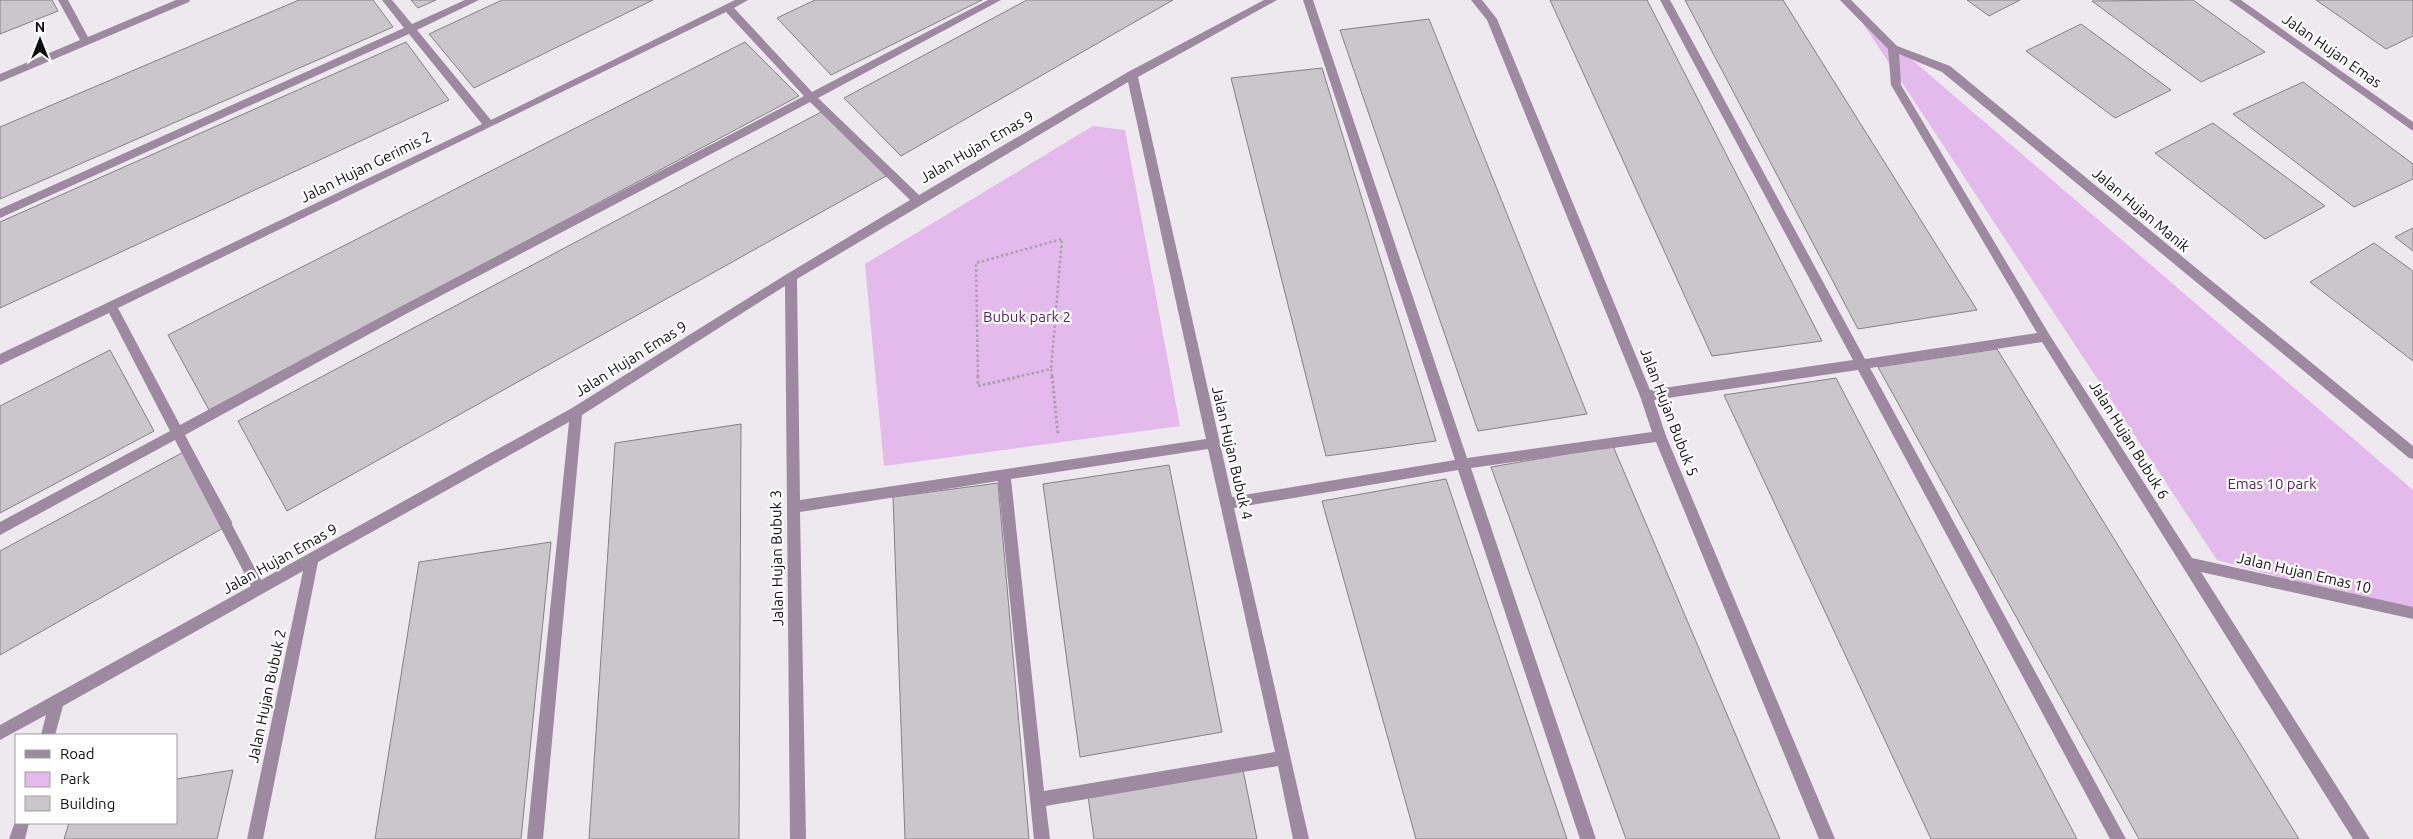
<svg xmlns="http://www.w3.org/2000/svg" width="2413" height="839" viewBox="0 0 2413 839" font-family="Ubuntu,sans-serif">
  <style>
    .green { fill: #e4b9eb }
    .building { fill: #cbc6cb; stroke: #848085 }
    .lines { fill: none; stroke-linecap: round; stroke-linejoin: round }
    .path-far1 { stroke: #a6a2a7; stroke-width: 2.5; stroke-dasharray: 2.5 2.5; stroke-linecap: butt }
    .path { stroke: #a6a2a7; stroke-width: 3; stroke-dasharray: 2.5 2.5; stroke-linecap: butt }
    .minor { fill: #9d89a0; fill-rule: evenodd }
    .labels { text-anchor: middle; stroke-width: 4.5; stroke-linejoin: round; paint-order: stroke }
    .street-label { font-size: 15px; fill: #100f11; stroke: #fff }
    .park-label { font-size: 15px; fill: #551d5e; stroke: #fff }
  </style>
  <rect width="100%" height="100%" fill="#eee9ef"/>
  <g class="green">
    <polygon points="1854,10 2413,490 2413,613 2217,560"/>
    <polygon points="1093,126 1125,130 1180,426 884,466 865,264"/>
  </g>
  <g class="building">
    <polygon points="0,0 52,0 58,11 0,34"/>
    <polygon points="299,0 373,0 393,27 0,199 0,127"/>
    <polygon points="411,0 436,0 418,8"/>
    <polygon points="502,0 653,0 474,88 429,34"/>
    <polygon points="815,0 982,0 831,75 777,18"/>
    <polygon points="1027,0 1173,0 901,156 844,98"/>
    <polygon points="1550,0 1647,0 1822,341 1712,356"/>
    <polygon points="1685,0 1783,0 1977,310 1858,329"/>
    <polygon points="1967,0 2020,0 1989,16"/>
    <polygon points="2193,0 2265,52 2201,82 2092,1"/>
    <polygon points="2316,0 2413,0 2413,36 2386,49"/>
    <polygon points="1429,19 1587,414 1478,431 1340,30"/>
    <polygon points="2081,24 2171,90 2115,118 2026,51"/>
    <polygon points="406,42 449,100 0,308 0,222"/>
    <polygon points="745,42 799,96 209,410 168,335"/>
    <polygon points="1322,68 1436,441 1326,456 1231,78"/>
    <polygon points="2303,82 2413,164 2413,179 2354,207 2233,114"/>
    <polygon points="823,111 886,176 287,511 238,421"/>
    <polygon points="2213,123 2325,206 2265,239 2155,153"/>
    <polygon points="2413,228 2413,251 2395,237"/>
    <polygon points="2374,243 2413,271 2413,361 2310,282"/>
    <polygon points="1997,349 2299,839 2139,839 1878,367"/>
    <polygon points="110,350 154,431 0,513 0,406"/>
    <polygon points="1836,378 2077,839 1931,839 1724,395"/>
    <polygon points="741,424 739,839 589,839 615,443"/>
    <polygon points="1613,446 1780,839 1626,839 1491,467"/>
    <polygon points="191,448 232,523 0,655 0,551"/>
    <polygon points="1169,465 1222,732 1080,757 1043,484"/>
    <polygon points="1446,479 1567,839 1416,839 1322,501"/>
    <polygon points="998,483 1029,839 905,839 893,497"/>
    <polygon points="551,542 521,839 375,839 419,562"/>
    <polygon points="233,770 217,839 64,839 69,823 176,823 176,779"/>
    <polygon points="1243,770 1257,839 1094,839 1088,796"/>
  </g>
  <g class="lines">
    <g class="path-far1">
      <polyline points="1051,369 1052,377"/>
      <polyline points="978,377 976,263 1062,239 1051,369"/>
      <polyline points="1017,377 1051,369"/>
    </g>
    <g class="path">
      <polyline points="978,376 978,386 1022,376"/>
      <polyline points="1052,376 1058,434"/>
    </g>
    <g class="minor">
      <polygon points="58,0 68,0 88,37 176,0 190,0 189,2 0,82 0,74 80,40"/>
      <path d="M382,0H392L412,24L465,0H479L417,30L491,120L735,0H748L734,8L812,92L988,0H1001L818,98L919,195L1128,72L1264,0H1277L1138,77L1232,497L1455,460L1303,0H1313L1467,458L1652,432L1640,396L1487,20L1471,0H1482L1497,19L1650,390L1853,360L1660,0H1670L1865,359L2037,333L1891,85L1888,49L1840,0H1851L1897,46L1950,66L2413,446V459L2409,458L1942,72L1899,54L1901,85L2049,334L2192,558L2413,607V619L2201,572L2370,839H2353L2042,342L1870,368L2126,839H2110L1858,370L1654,400L1666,436L1835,839H1819L1656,442L1471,468L1596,839H1580L1458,470L1234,508L1309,839H1293L1278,766L1046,806L1050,839H1034L998,481L800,512L806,839H790L785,286L582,415L543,839H527L569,422L318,562L263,839H247L303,571L63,706L55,735H41L46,715L0,740V725L251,586L175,440L0,535V522L170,431L109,313L0,365V354L482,124L409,34L0,218V209L404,28ZM726,12L804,96L396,309L180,425L118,308ZM1128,82L1206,439L800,500L797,279ZM810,102L910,200L787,274L572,408L261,580L185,435L404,315ZM1208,449L1275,752L1044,791L1011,479Z"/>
      <polygon points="2229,0 2241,0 2413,122 2413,131"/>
      <polygon points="16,819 16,823 29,823 25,839 9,839"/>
    </g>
  </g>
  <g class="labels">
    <g class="street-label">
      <text transform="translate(2332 51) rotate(35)" y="5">Jalan Hujan Emas</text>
      <text transform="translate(977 147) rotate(-30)" y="5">Jalan Hujan Emas 9</text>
      <text transform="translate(366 167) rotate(-26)" y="5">Jalan Hujan Gerimis 2</text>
      <text transform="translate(2141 210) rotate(40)" y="5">Jalan Hujan Manik</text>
      <text transform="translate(631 359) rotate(-32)" y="5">Jalan Hujan Emas 9</text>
      <text transform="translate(1669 412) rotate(69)" y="5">Jalan Hujan Bubuk 5</text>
      <text transform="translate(2129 440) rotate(58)" y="5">Jalan Hujan Bubuk 6</text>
      <text transform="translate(1232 453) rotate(77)" y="5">Jalan Hujan Bubuk 4</text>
      <text transform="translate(777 558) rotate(-91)" y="5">Jalan Hujan Bubuk 3</text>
      <text transform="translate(280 559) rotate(-29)" y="5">Jalan Hujan Emas 9</text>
      <text transform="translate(2304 573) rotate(13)" y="5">Jalan Hujan Emas 10</text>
      <text transform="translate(267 696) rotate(-78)" y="5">Jalan Hujan Bubuk 2</text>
    </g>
    <g class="park-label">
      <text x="1027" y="322">Bubuk park 2</text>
      <text x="2272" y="489">Emas 10 park</text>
    </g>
  </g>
  <rect x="15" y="734" width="162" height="90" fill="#ffffff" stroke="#9f9fa0"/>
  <rect x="25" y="750" width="25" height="8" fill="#9d89a0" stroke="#9f9fa0"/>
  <text x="60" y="759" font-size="15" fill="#100f11">Road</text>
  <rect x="25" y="772" width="25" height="15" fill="#e4b9eb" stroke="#9f9fa0"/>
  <text x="60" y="784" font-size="15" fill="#100f11">Park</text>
  <rect x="25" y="796" width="25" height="15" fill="#cbc6cb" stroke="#9f9fa0"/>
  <text x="60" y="809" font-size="15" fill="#100f11">Building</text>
  <g transform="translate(40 40)" stroke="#ffffff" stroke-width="4" paint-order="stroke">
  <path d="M0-4L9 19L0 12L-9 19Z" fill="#100f11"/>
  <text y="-8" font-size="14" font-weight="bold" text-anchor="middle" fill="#100f11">N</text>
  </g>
</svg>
